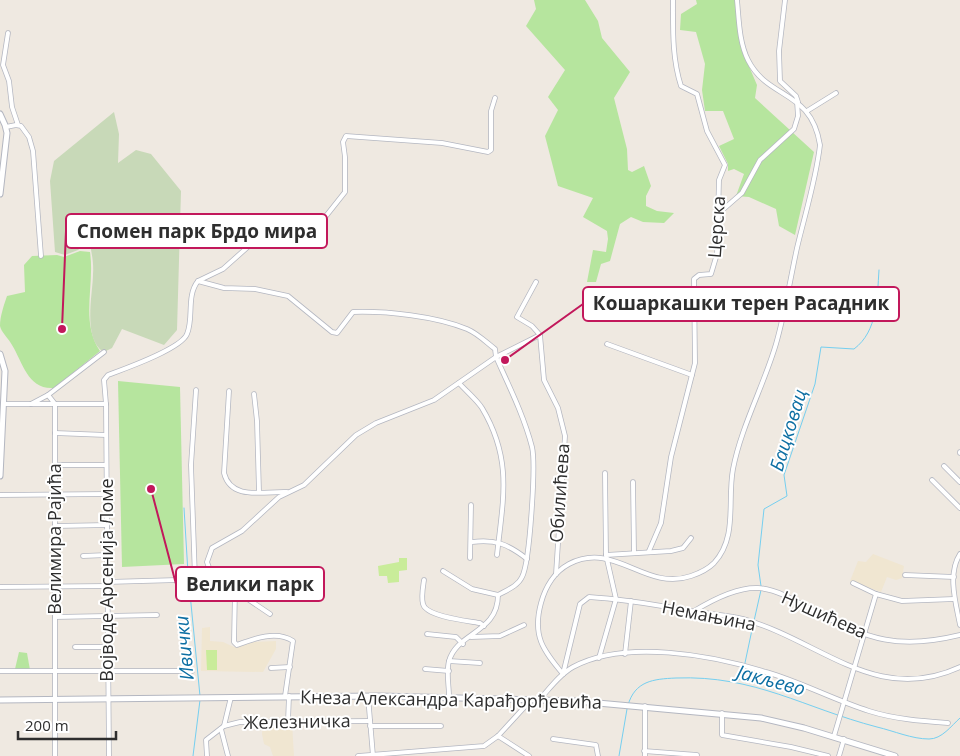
<svg xmlns="http://www.w3.org/2000/svg" width="960" height="756" viewBox="0 0 960 756" font-family="'Open Sans',sans-serif">
  <style>
    .education { fill: #f0e6d1 }
    .green { fill: #b6e59e }
    .cemetery { fill: #c8d9b8 }
    .pitch { fill: #c9ec9a }
    .lines { fill: none; stroke-linecap: round; stroke-linejoin: round }
    .stream { stroke: #75cff0; stroke-width: 1 }
    .minor-casing { stroke: #b4b7c1; stroke-width: 5.5 }
    .tertiary-casing { stroke: #b4b7c1; stroke-width: 7 }
    .minor { stroke: #fff; stroke-width: 4 }
    .tertiary { stroke: #fff; stroke-width: 5 }
    .labels { text-anchor: middle; stroke-width: 4; stroke-linejoin: round; paint-order: stroke }
    .street-label { font-size: 18px; fill: #2e2e2e; stroke: #fff }
    .water-label { font-size: 19px; font-style: italic; fill: #0d6fa3; stroke: #fff }
    .leader { fill: none; stroke: #c2185b; stroke-width: 2 }
    .callout-dot { fill: #c2185b; stroke: #fff; stroke-width: 2 }
    .callout { fill: #fff; stroke: #c2185b; stroke-width: 2 }
    .callout-label { font-size: 19px; text-anchor: middle; font-weight: bold; fill: #2e2e2e }
  </style>
  <rect width="100%" height="100%" fill="#efe9e1"/>
  <g class="education">
    <polygon points="873,554 904,566 902,578 896,580 887,577 881,592 850,581 858,561 866,562"/>
    <polygon points="210,627 210,641 223,642 234,647 254,642 276,641 276,649 263,672 201,671 202,628"/>
    <polygon points="263,723 292,723 294,756 273,756 270,747 264,744 262,734"/>
  </g>
  <g class="green">
    <polygon points="534,0 585,0 598,21 602,38 630,72 614,98 627,149 628,170 632,172 644,166 651,186 646,196 646,206 657,211 674,213 664,223 643,222 631,217 620,224 610,261 601,264 596,282 587,282 593,250 606,252 608,239 607,231 583,217 593,198 558,186 545,136 558,110 548,97 565,70 526,26 536,9"/>
    <polygon points="696,0 736,0 742,50 757,85 755,98 814,152 795,235 779,226 776,209 749,197 736,196 744,174 734,169 728,171 728,164 719,146 734,139 723,111 705,111 702,90 705,64 696,32 680,30 681,14 697,4"/>
    <path d="M80,251L90,252C95,286 80,321 100,351L54,388C28,390 23,363 12,345C9,339 1,332 0,326C0,316 4,305 7,296L25,292L24,265L32,256L57,255L64,257Z"/>
    <polygon points="118,381 180,387 184,564 122,567"/>
    <polygon points="19,652 27,653 30,670 15,669"/>
  </g>
  <path class="cemetery" d="M114,112L119,134L118,163L136,150L151,154L181,191L177,330L164,345L122,329L112,348L104,352C82,340 93,293 93,274C94,262 91,250 89,239L78,250L65,255L55,252L50,181L54,161Z"/>
  <g class="pitch">
    <polygon points="399,558 407,558 407,570 399,571 399,582 388,583 387,576 379,576 378,566 399,562"/>
    <polygon points="206,650 217,650 217,670 207,670"/>
  </g>
  <g class="lines">
    <g class="stream">
      <polyline points="184,508 188,573 200,696"/>
      <path d="M761,586L758,565L764,509L787,496L784,475L815,384L821,347L854,349C878,331 877,298 879,270"/>
      <polyline points="754,621 761,590"/>
      <polyline points="737,682 742,677 753,625"/>
      <path d="M628,705C635,681 653,679 676,678C755,675 804,708 877,727C894,731 912,739 929,739C942,739 951,726 960,718"/>
      <polyline points="193,756 200,700"/>
      <polyline points="619,756 627,709"/>
    </g>
    <defs>
      <g id="minor">
        <polyline points="785,0 779,51 780,81 796,96 798,102"/>
        <polyline points="8,33 3,65 9,81 12,107 18,125"/>
        <polyline points="807,111 836,93"/>
        <polyline points="6,127 16,125 21,126 29,137 33,151 41,256"/>
        <polyline points="719,213 742,193 760,160 794,129 798,116 797,101"/>
        <path d="M198,281L224,288L255,289L288,296L332,332L337,333L353,312C387,311 435,316 467,329C477,333 486,342 495,349L496,357C509,386 524,416 532,447C536,464 530,562 522,577C518,586 507,590 498,595C498,633 457,632 449,661C446,672 449,686 449,696"/>
        <polyline points="536,282 517,317 532,326 540,335 544,380 558,408 565,436 556,574"/>
        <polyline points="607,344 692,375"/>
        <path d="M459,383C466,391 476,399 482,408C513,460 503,499 497,555"/>
        <path d="M229,391L224,473C231,501 264,491 287,492"/>
        <polyline points="254,394 257,421 259,492"/>
        <polyline points="48,395 55,404 55,756"/>
        <polyline points="4,404 106,404"/>
        <polyline points="31,404 48,395 104,352"/>
        <polyline points="55,433 106,435"/>
        <polyline points="960,452 960,453"/>
        <polyline points="55,465 106,465"/>
        <polyline points="944,466 960,482"/>
        <polyline points="605,473 606,555"/>
        <polyline points="932,480 960,508"/>
        <polyline points="633,482 634,553"/>
        <polyline points="0,495 107,494"/>
        <polyline points="55,526 107,525"/>
        <path d="M472,542C495,539 508,544 527,559"/>
        <path d="M649,551L661,523L671,457L695,363L694,279L699,275L711,274L717,254L719,180L725,165L707,131L697,94L681,86C672,58 673,30 673,0"/>
        <path d="M960,554C947,574 956,604 960,625"/>
        <polyline points="83,556 107,555"/>
        <polyline points="470,558 471,505"/>
        <polyline points="443,571 472,589 498,595"/>
        <polyline points="905,575 954,577"/>
        <polyline points="195,578 191,465 196,390"/>
        <polyline points="213,579 207,562 212,548 242,531 279,497 304,485 356,435 376,423 434,400 496,357 540,335"/>
        <path d="M424,580C423,587 421,597 423,604C426,617 469,621 480,623L484,626"/>
        <polyline points="107,582 213,579 221,581 270,614"/>
        <polyline points="853,583 876,594 902,601 954,599"/>
        <polyline points="0,587 107,586"/>
        <path d="M235,590L234,642L237,645C253,639 276,630 293,641L285,696"/>
        <path d="M694,611C712,600 736,587 758,588C777,589 798,602 814,611C869,640 899,650 960,635"/>
        <polyline points="55,617 157,615"/>
        <polyline points="427,634 456,637 463,644"/>
        <polyline points="471,637 500,636 524,625"/>
        <polyline points="75,647 108,647"/>
        <polyline points="625,654 631,601"/>
        <polyline points="599,658 616,599 606,555 671,551 683,548 691,538"/>
        <polyline points="449,661 480,663"/>
        <polyline points="271,668 290,667"/>
        <polyline points="425,669 449,671"/>
        <polyline points="0,671 192,671"/>
        <path d="M563,674C543,650 532,636 541,603C545,588 554,572 569,564C615,540 645,592 691,576C700,573 707,570 714,563C738,537 727,501 733,469C741,427 764,385 776,344C785,313 790,280 797,248C805,214 816,180 820,145C811,89 768,100 748,60C739,42 739,20 737,0"/>
        <path d="M563,674L580,604L589,597C624,599 657,605 691,611C708,614 726,615 743,619C820,640 876,706 960,667"/>
        <polyline points="368,696 373,756"/>
        <path d="M540,699C550,688 560,674 573,667C625,639 712,655 766,672C801,682 834,700 869,711C894,719 921,721 948,723"/>
        <polyline points="722,713 722,735 791,747 828,756"/>
        <polyline points="288,721 289,696"/>
        <polyline points="224,726 231,697"/>
        <polyline points="370,726 441,726"/>
        <polyline points="221,729 228,756"/>
        <polyline points="498,736 529,756"/>
        <polyline points="834,736 876,594"/>
        <polyline points="553,739 596,745 598,756"/>
        <polyline points="644,751 697,755"/>
        <path d="M109,756L106,404L104,380L108,375C124,369 181,349 187,334C194,318 186,296 198,281L223,269L259,237L326,216L345,192V157L343,142L346,136L442,143L488,152L491,150V111L495,98"/>
        <polyline points="207,756 206,740 224,726 240,722 370,721"/>
        <polyline points="358,756 484,746 498,736 531,700"/>
        <polyline points="645,756 645,706"/>
        <polyline points="839,756 844,739"/>
      </g>
      <g id="tertiary">
        <polyline points="0,114 5,125 7,133 0,194"/>
        <polyline points="0,354 5,371 0,476"/>
        <polyline points="0,700 379,696 576,701 761,718 804,728 895,756"/>
      </g>
    </defs>
    <use href="#minor" class="minor-casing"/>
    <use href="#tertiary" class="tertiary-casing"/>
    <use href="#minor" class="minor"/>
    <use href="#tertiary" class="tertiary"/>
  </g>
  <g class="labels">
    <g class="street-label">
      <text transform="translate(717 227) rotate(-86)" y="6">Церска</text>
      <text transform="translate(560 493) rotate(-86)" y="6">Обилићева</text>
      <text transform="translate(55 539) rotate(-90)" y="6">Велимира Рајића</text>
      <text transform="translate(107 580) rotate(-90)" y="6">Војводе Арсенија Ломе</text>
      <text transform="translate(824 615) rotate(24)" y="6">Нушићева</text>
      <text transform="translate(709 616) rotate(11)" y="6">Немањина</text>
      <text transform="translate(451 700) rotate(1)" y="6">Кнеза Александра Карађорђевића</text>
      <text transform="translate(297 722) rotate(-1)" y="6">Железничка</text>
    </g>
    <g class="water-label">
      <text transform="translate(788 430) rotate(-73)" y="7">Бацковац</text>
      <text transform="translate(184 648) rotate(-95)" y="7">Ивички</text>
      <text transform="translate(771 680) rotate(15)" y="7">Јакљево</text>
    </g>
  </g>
  <path class="leader" d="M62 329L66 231M505 360L583 304M151 489L176 584"/>
  <g class="callout-dot">
    <circle cx="62" cy="329" r="5"/>
    <circle cx="505" cy="360" r="5"/>
    <circle cx="151" cy="489" r="5"/>
  </g>
  <g class="callout">
    <rect x="66" y="214" width="261" height="34" rx="5"/>
    <rect x="583" y="287" width="316" height="34" rx="5"/>
    <rect x="176" y="567" width="148" height="34" rx="5"/>
  </g>
  <g class="callout-label">
    <text x="197" y="238">Спомен парк Брдо мира</text>
    <text x="741" y="310">Кошаркашки терен Расадник</text>
    <text x="250" y="591">Велики парк</text>
  </g>
  <path d="M18 731v8h98v-8" fill="none" stroke="#2e2e2e" stroke-width="2.5"/>
  <text x="25" y="731" font-size="15" fill="#2e2e2e" stroke="#ffffff" stroke-width="4" paint-order="stroke">200 m</text>
</svg>
